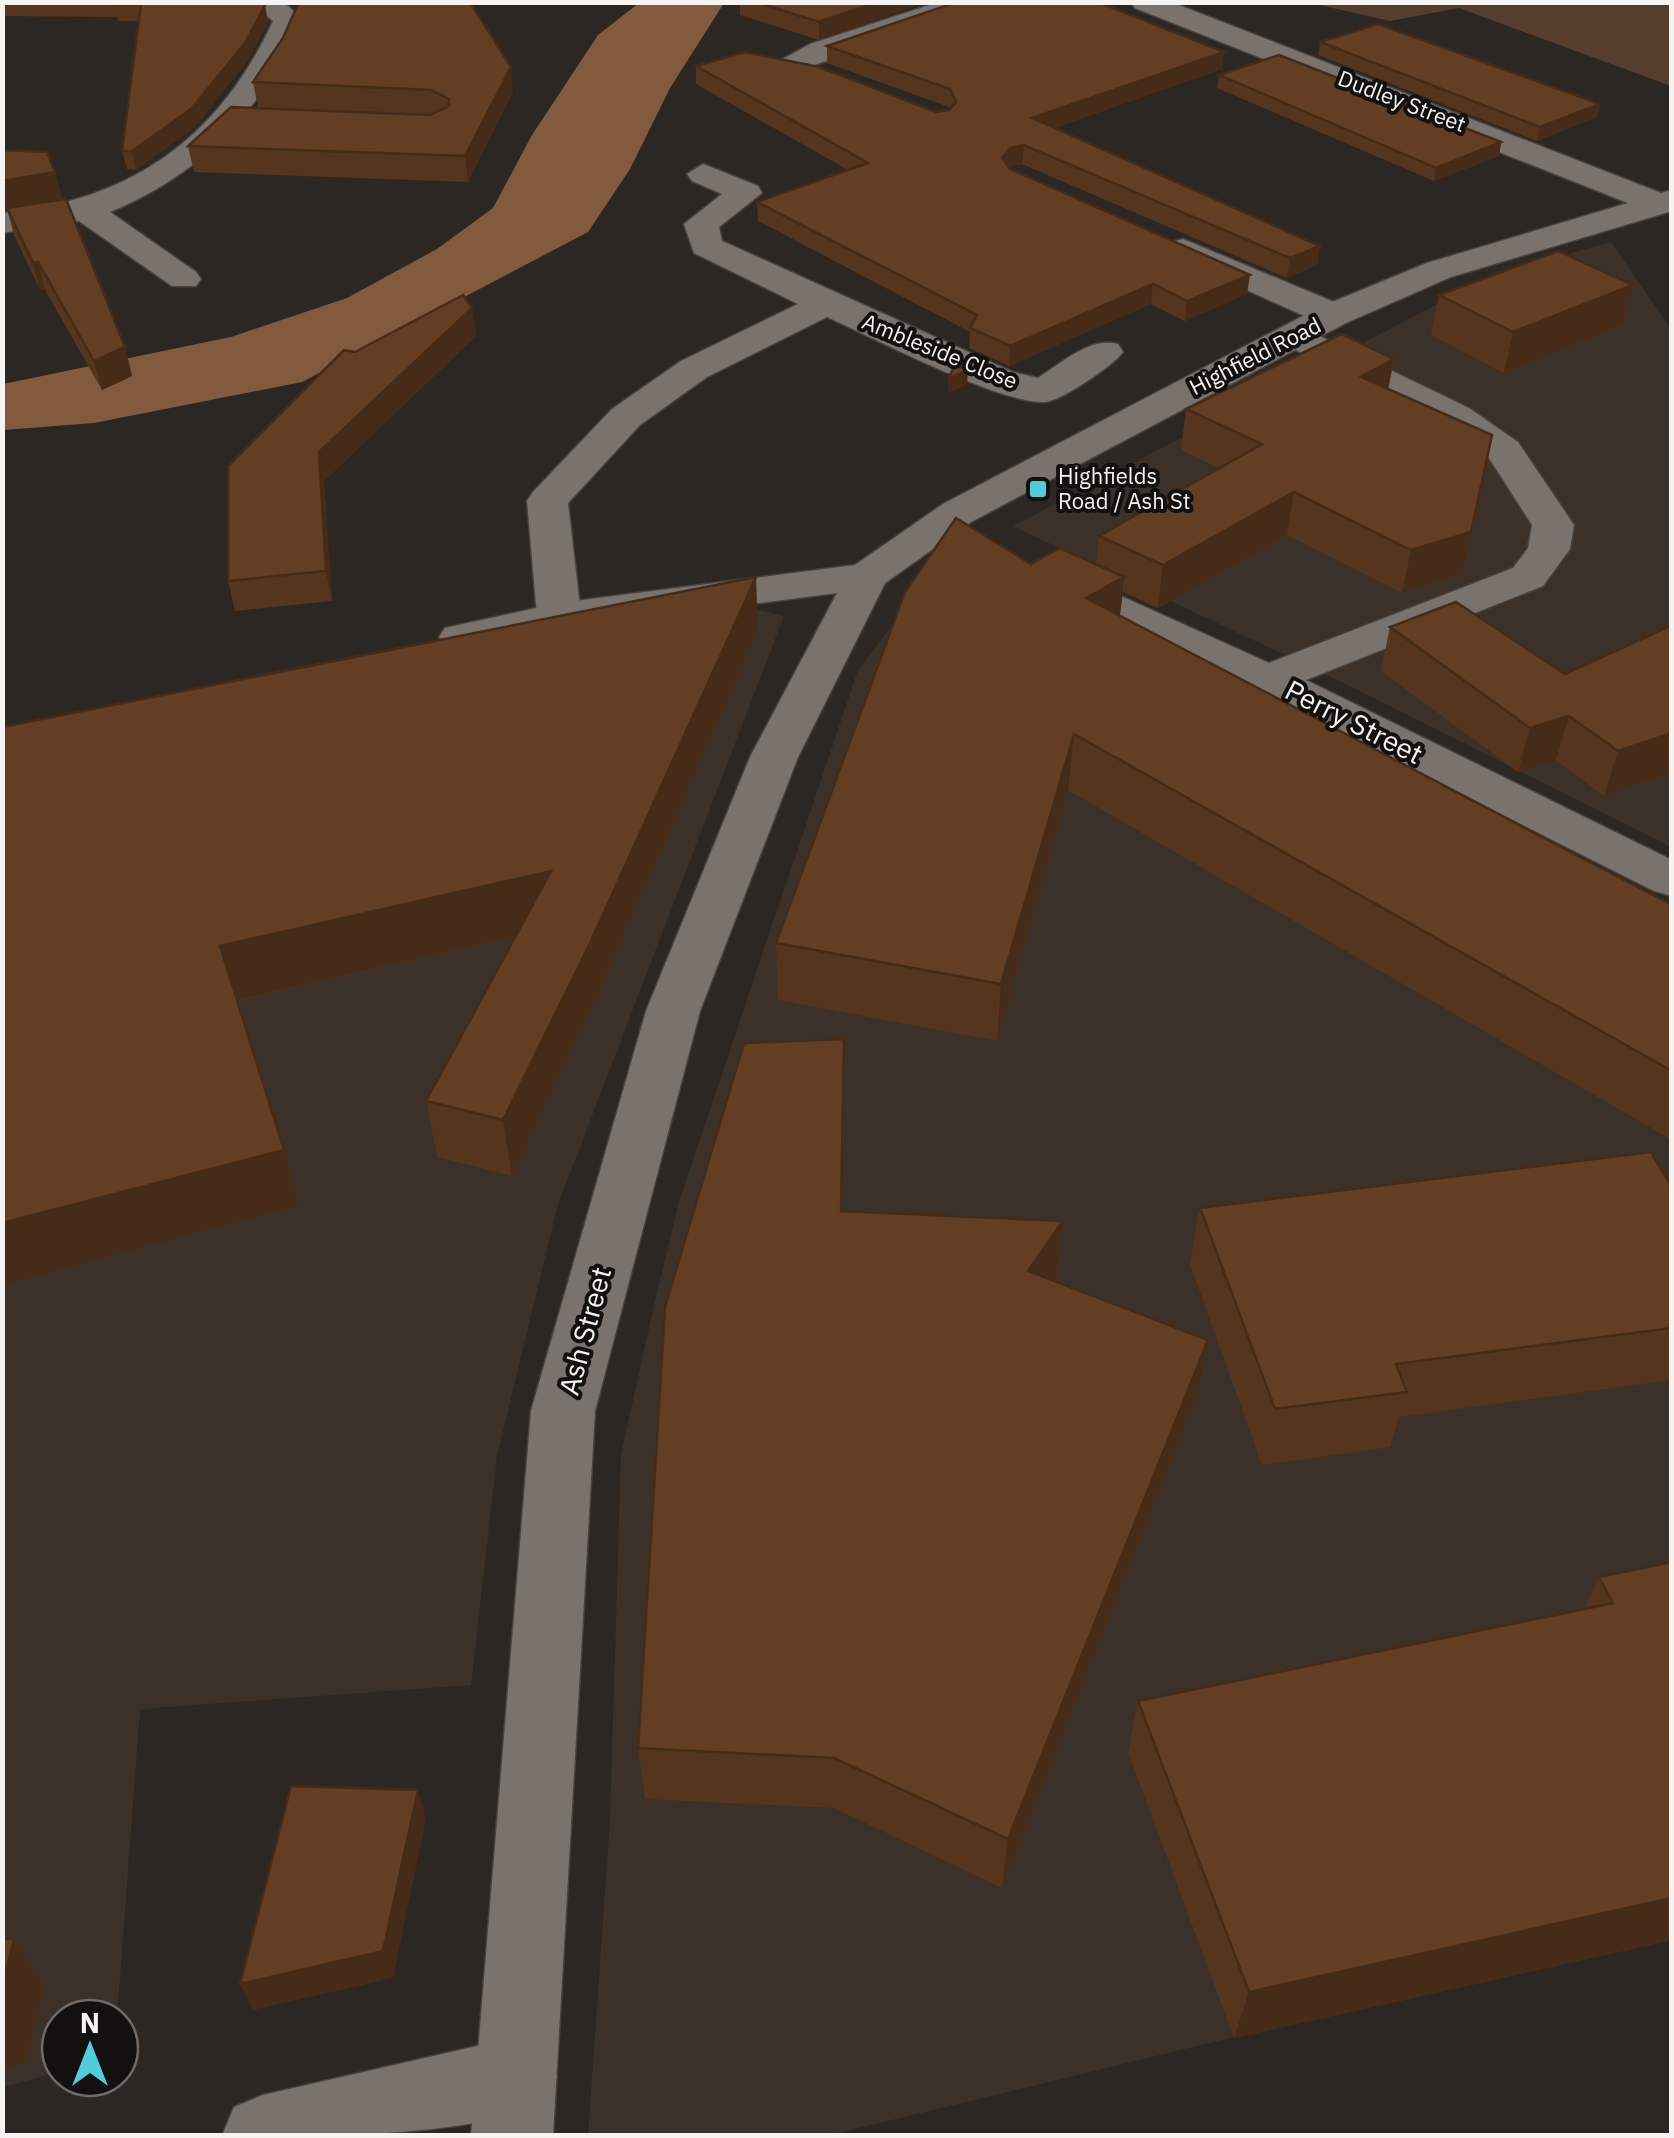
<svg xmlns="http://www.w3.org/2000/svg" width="1674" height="2138" viewBox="0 0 1674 2138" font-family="'IBM Plex Sans',sans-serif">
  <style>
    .built { fill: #3c3129 }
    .green { fill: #553e2e }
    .water { fill: #825b3f }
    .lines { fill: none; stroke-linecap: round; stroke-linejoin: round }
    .street-casing { stroke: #47423e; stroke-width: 3 }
    .secondary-casing { stroke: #47423e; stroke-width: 3 }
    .street { fill: #79726d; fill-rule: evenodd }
    .secondary { fill: #79726d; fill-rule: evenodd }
    .wall { fill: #55351d }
    .shaded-wall { fill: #452b18 }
    .building { fill: #633e22; stroke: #452b18; stroke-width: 2.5 }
    .poi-dot { fill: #53cbda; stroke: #13110f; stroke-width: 4 }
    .labels { text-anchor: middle; stroke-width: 8; stroke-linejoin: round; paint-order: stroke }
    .far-street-label { font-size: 22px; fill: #f7f3f0; stroke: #13110f }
    .far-poi-label { font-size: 22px; fill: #f7f3f0; stroke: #13110f; text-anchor: start }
    .street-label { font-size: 28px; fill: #f7f3f0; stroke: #13110f }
  </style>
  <rect width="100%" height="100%" fill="#2d2723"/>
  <g class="built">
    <polygon points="1611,242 1671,329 1671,847 1352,687 1013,526 1493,275"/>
    <polygon points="943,560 1671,931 1671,1931 830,2135 588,2136 610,1820 621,1455 655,1301 679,1202 858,670"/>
    <polygon points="742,606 784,616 558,1204 497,1456 471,1685 140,1709 117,2018 60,2018 60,2072 3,2087 3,772"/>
  </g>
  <polygon class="green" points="1311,3 1671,3 1671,86 1459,8 1390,21"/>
  <polygon class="water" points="639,3 724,3 670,88 630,169 588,232 302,382 94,423 3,430 3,384 231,337 347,298 437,249 493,208 532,135 598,35"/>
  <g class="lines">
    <defs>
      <g id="street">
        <path d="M249,2H283L302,18C263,110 203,173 110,212L196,272L201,279L196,286H172L79,221L2,233V213C131,201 219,138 273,21Z"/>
        <polygon points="939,2 983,2 979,8 797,71 787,74 772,65 810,44"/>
        <path d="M703,164L758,186L762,193L719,227L722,241L1013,372L1038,378C1062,363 1089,337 1118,344L1123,352C1114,365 1061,401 1045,402C1000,404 874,338 827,317L707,377L640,425L568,503L581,616L574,625L559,629L544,625L537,616L527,501L533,492L612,409L681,361L798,304L694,253L684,224L722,194L692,181L687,174Z"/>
        <polygon points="1183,239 1346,307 1351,315 1346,323 1320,323 1171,256 1166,249 1171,242"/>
        <polygon points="1297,325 1469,408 1518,442 1574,525 1570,549 1543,586 1306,680 1672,860 1672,896 1654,891 1252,689 1038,590 1032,581 1038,572 1053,568 1068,572 1269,663 1513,568 1528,548 1532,525 1489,458 1441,424 1284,344 1279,336 1284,328"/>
        <path d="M517,2037L546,2048L557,2077L546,2106C443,2138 331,2136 222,2136L234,2107L263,2095Z"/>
      </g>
      <polygon id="secondary" points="1131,2 1171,2 1661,193 1672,190 1672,211 1451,277 1346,323 971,522 885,583 798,757 700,1011 595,1411 553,2136 471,2136 531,1411 646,1011 750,757 837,593 559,629 461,650 445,646 439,637 445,628 559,603 855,565 943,504 1320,307 1427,263 1628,203 1135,8"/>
    </defs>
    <use href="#street" class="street-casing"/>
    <use href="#secondary" class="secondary-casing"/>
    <use href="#street" class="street"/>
    <use href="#secondary" class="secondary"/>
  </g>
  <g class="wall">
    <polygon points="2,2 262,2 268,22 248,60 195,127 136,170 127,169 122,151 139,21 118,21 117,17 2,16"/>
    <polygon points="290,2 470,2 513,92 468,182 194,172 188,146 258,108 253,82 283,38 297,5 294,5"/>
    <polygon points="740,2 926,2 819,40 740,15"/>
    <polygon points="1320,42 1600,104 1597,117 1537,141 1318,55"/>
    <polygon points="827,46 1224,52 1222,69 1054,128 1320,246 1317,265 1287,278 1022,164 1009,166 1010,169 1247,294 1185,321 1151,304 1009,366 969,348 970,332 758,221 757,202 848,170 696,84 696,66 936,112 950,109 949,107 827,63"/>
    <polygon points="1219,75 1501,142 1499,156 1434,181 1217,88"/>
    <polygon points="2,150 55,172 62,199 31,204 125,347 132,376 102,390 45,290 40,290 14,235 7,209 2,210"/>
    <polygon points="1439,295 1622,325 1504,373 1431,335"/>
    <polygon points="476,336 324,481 332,601 235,611 228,581 355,352"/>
    <polygon points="1394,359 1388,389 1461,574 1402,593 1287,535 1158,608 1123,592 1120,616 1672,905 1672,1140 1068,790 997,1041 778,1000 776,943 1031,564 1096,564 1099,536 1219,468 1181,450 1186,409"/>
    <polygon points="1672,625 1672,771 1670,773 1604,796 1556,760 1518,772 1381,671 1390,627 1565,674"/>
    <polygon points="758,630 596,998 512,1176 437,1157 426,1101 516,936 238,1001 284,1150 299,1205 2,727"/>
    <polygon points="1672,1187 1672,1380 1399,1417 1390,1447 1262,1465 1190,1264 1200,1208"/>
    <polygon points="1063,1221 1056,1277 1054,1281 1197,1396 1002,1888 834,1808 645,1799 638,1748"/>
    <polygon points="1672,1562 1672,1940 1234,2038 1128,1752 1138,1701 1584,1609 1599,1577"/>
  </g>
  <g class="shaded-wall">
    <polygon points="877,2 926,2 819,40 819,22"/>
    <polygon points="265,5 268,22 248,60 195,127 136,170 132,151"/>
    <polygon points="1224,52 1222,69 1030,136 1032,118"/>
    <polygon points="511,67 513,92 468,182 465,156"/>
    <polygon points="1600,104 1597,117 1537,141 1540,127"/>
    <polygon points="1501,142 1499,156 1434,181 1436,168"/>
    <polygon points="1024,145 1022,164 1009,166 1001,177 1002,158 1010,148"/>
    <polygon points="55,172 62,199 2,210 2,181"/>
    <polygon points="1320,246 1317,265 1287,278 1290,258"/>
    <polygon points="38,262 45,290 40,290 33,263"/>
    <polygon points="1250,275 1247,294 1185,321 1187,301"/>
    <polygon points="1153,284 1151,304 1009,366 1010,346"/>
    <polygon points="1633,285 1622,325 1504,373 1513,332"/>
    <polygon points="472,308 476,336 324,481 332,601 326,571 319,452"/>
    <polygon points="125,347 132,376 102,390 94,361"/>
    <polygon points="1394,359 1386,400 1361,377"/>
    <polygon points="968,370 967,385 948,393 948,379"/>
    <polygon points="1294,492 1287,535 1158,608 1163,565"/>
    <polygon points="1471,532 1461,574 1402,593 1411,550"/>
    <polygon points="756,577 758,630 596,998 512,1176 503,1120"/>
    <polygon points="1124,577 1118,631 1086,598"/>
    <polygon points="1569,716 1556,760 1518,772 1530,728"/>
    <polygon points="1672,733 1672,771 1670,773 1604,796 1618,751"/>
    <polygon points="1074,734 1068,790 997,1041 1001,984"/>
    <polygon points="551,871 558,926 235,1001 220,946"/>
    <polygon points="284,1150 299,1205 2,1285 2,1223"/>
    <polygon points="1063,1221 1056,1277 1023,1327 1028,1271"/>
    <polygon points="1208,1340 1197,1396 1002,1888 1008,1839"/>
    <polygon points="418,1790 426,1819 393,1978 253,2010 240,1984"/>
    <polygon points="1672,1898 1672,1940 1234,2038 1249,1992"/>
    <polygon points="14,1939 44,1986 26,2062 2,2068 2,1986"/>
  </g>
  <g class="building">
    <polygon points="115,2 262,2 265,5 245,43 191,109 132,151 122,151 141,4 114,4"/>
    <polygon points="315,2 470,2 511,67 465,156 188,146 231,107 430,115 449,106 449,99 431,90 253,82 283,38 298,4"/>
    <polygon points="756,2 877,2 819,22"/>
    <polygon points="957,2 1098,2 1224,52 1032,118 1320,246 1290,258 1024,145 1010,148 1002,158 1010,169 1250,275 1187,301 1153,284 1010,346 970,328 977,315 757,202 868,163 696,66 745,52 819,67 936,112 949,110 956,102 950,89 827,46"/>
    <polygon points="1378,24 1600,104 1540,127 1320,42"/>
    <polygon points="1279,55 1501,142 1436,168 1219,75"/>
    <polygon points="2,150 47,152 55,172 2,181"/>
    <polygon points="66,199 125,347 94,361 38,262 33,263 7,208"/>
    <polygon points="1558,251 1633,285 1513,332 1439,295"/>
    <polygon points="463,295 472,308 319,452 326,571 228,581 228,466 344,350 355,352"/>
    <polygon points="1342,334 1394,359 1361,377 1492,435 1471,532 1411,550 1294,492 1163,565 1099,536 1262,444 1186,409"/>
    <polygon points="955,365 968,370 948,379"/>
    <polygon points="956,518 1031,564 1060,548 1124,577 1086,598 1672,905 1672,1071 1074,734 1001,984 776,943 905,592"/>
    <polygon points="756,577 590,943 503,1120 426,1101 551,871 220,946 284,1150 2,1223 2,727"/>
    <polygon points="1456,602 1565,674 1672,625 1672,733 1618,751 1569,716 1530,728 1390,627"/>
    <polygon points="844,1039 841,1211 1063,1221 1028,1271 1208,1340 1008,1839 834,1758 638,1748 665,1307 744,1043"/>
    <polygon points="1651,1152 1672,1187 1672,1328 1396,1364 1407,1392 1275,1409 1200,1208"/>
    <polygon points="1672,1562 1672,1898 1249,1992 1138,1701 1613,1603 1599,1577"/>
    <polygon points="291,1786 418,1790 383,1951 240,1984"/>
    <polygon points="2,1939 14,1939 2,1986"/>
  </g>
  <rect class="poi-dot" x="1028" y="479" width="20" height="20" rx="5"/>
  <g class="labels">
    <g class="far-street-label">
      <text transform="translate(1402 101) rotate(21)" y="8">Dudley Street</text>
      <text transform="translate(940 351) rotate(22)" y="8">Ambleside Close</text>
      <text transform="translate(1255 356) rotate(-27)" y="8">Highfield Road</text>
    </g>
    <g class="far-poi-label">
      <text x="1058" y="484">Highfields<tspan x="1058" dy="25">Road / Ash St</tspan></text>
    </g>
    <g class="street-label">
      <text transform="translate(1354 722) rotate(27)" y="10">Perry Street</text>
      <text transform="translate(585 1331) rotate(-75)" y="10">Ash Street</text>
    </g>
  </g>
  <rect width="1674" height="2138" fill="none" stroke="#f7f3f0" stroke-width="10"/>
  <g transform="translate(90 2048)"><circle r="48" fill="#13110f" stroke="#6e6b69" stroke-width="2.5"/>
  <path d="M0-8L18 38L0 25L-18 38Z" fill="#53cbda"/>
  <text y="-15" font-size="28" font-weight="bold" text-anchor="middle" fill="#f7f3f0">N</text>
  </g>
</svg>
